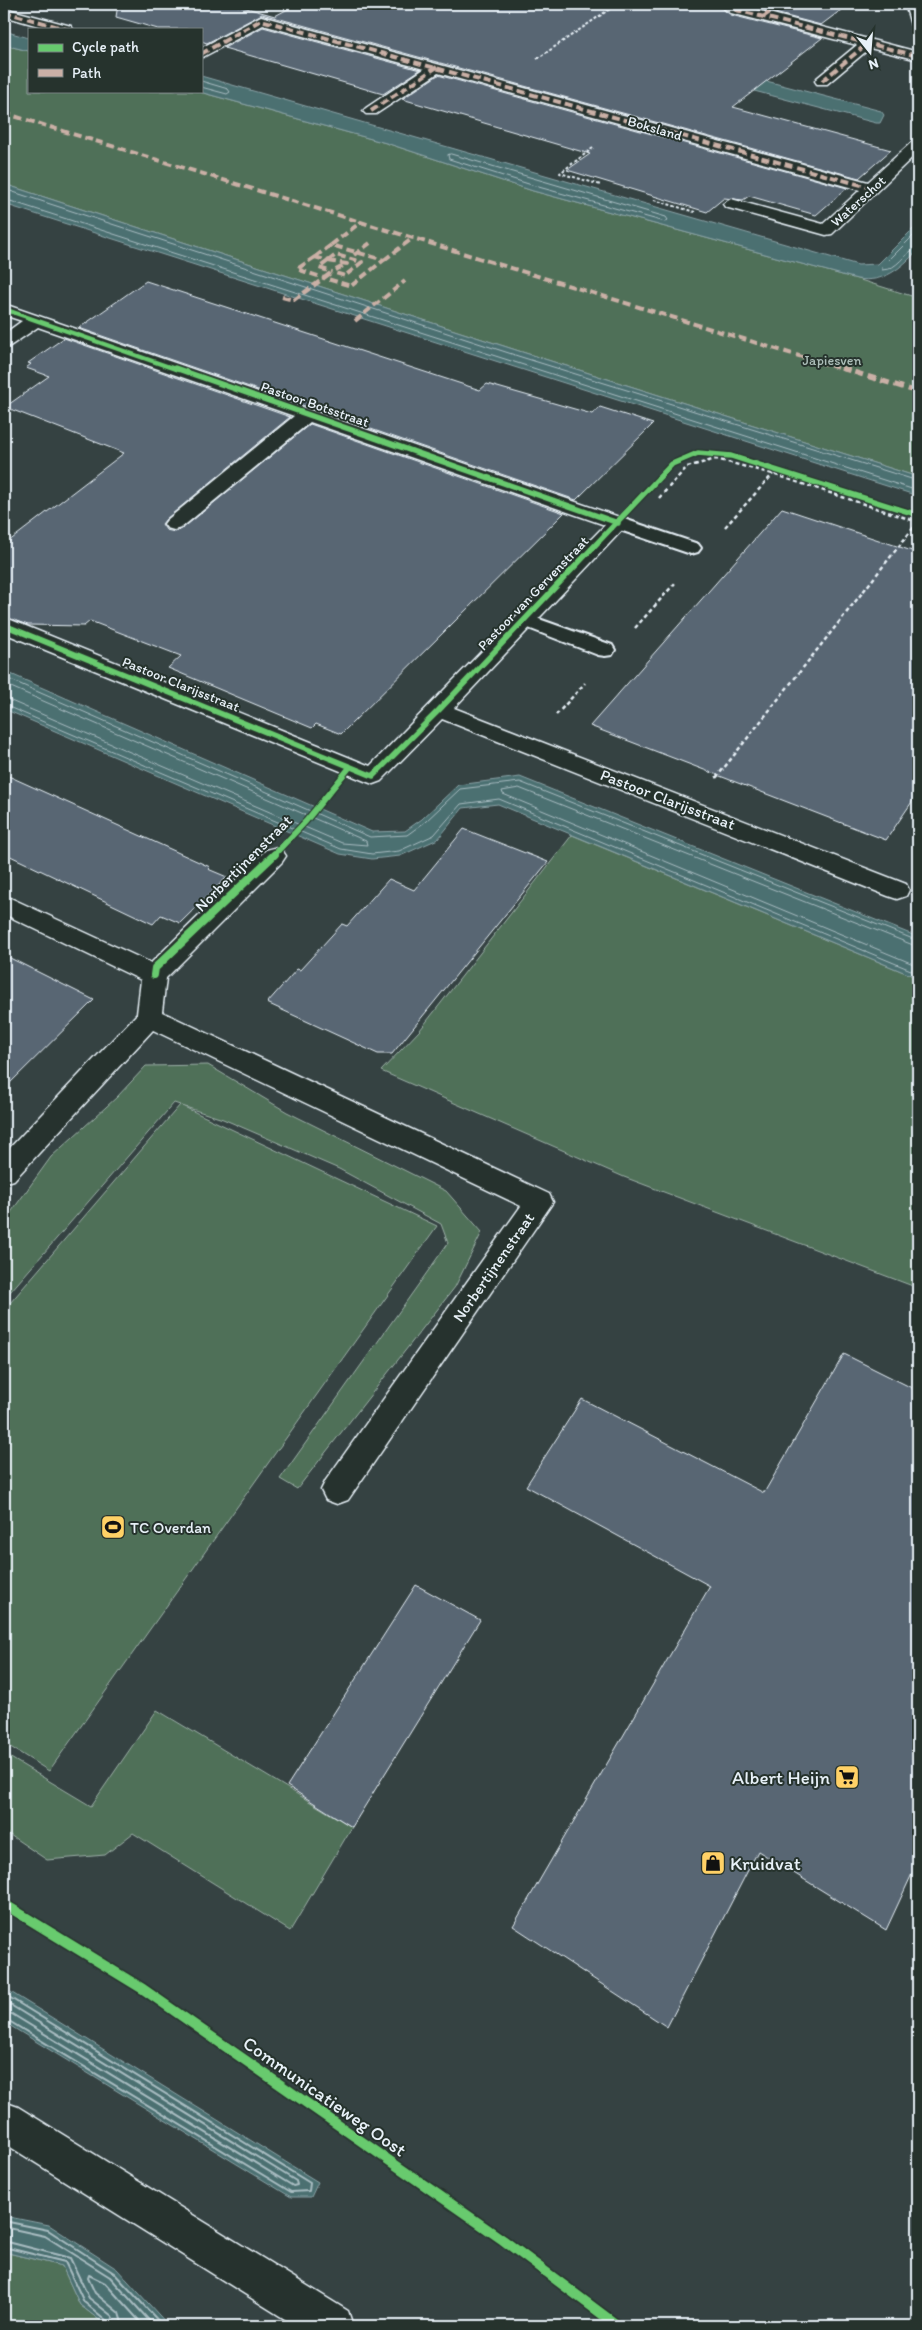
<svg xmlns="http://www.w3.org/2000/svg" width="922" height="2330" viewBox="0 0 922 2330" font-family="Itim,sans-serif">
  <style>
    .green { fill: #506f58; stroke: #9cb0a8 }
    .water { fill: #4b6f71; stroke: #8aa3a7 }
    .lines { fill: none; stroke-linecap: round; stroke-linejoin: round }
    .shore-far1 { stroke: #a9bdc2; stroke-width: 1 }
    .shore { stroke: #a9bdc2; stroke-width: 2 }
    .building { fill: #586673; stroke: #e8f1f8 }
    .service-casing { stroke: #e8f1f8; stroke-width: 4 }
    .minor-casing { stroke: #e8f1f8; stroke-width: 3 }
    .tertiary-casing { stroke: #e8f1f8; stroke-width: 3 }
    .path-far1 { stroke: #e8f1f8; stroke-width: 2; stroke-dasharray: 3 2; stroke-linecap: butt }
    .path { stroke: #e8f1f8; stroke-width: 2.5; stroke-dasharray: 4 3; stroke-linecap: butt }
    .service { fill: #26332d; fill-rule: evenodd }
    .minor { fill: #26332d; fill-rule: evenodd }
    .tertiary { fill: #26332d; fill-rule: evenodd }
    .quiet-far1 { stroke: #cab0a6; stroke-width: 4; stroke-dasharray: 8 4; stroke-linecap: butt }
    .quiet { stroke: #cab0a6; stroke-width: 5; stroke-dasharray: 9 5; stroke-linecap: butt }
    .cycleway-far3-casing { stroke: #26332d; stroke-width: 6 }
    .cycleway-far2-casing { stroke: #26332d; stroke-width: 8 }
    .cycleway-far1-casing { stroke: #26332d; stroke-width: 11 }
    .cycleway-casing { stroke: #26332d; stroke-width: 13 }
    .cycleway-far3 { stroke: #67ca6e; stroke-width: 4.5 }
    .cycleway-far2 { stroke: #67ca6e; stroke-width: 5.5 }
    .cycleway-far1 { stroke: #67ca6e; stroke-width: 8 }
    .cycleway { stroke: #67ca6e; stroke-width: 10 }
    .labels { text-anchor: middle; stroke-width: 4; stroke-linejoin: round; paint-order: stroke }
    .far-street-label { font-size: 14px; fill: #e8f1f8; stroke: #26332d }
    .far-park-label { font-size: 14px; fill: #abbdb8; stroke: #26332d }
    .street-label { font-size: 16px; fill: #e8f1f8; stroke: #26332d }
    .poi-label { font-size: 16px; fill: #e8f1f8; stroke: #26332d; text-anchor: start }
    .near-poi-label { font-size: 19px; fill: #e8f1f8; stroke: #26332d; text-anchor: end }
    .near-street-label { font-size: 19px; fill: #e8f1f8; stroke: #26332d }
  </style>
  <rect width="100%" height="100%" fill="#354242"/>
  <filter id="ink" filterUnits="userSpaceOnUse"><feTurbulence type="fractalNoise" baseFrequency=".02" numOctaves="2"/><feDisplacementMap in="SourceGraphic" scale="10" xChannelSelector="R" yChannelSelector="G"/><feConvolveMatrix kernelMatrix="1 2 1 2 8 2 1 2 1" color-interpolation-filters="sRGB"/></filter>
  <g filter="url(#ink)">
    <g class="green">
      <polygon points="4,45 29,51 29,91 196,91 386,143 533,191 857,279 918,298 918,477 519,351 4,184"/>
      <polygon points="572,835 918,978 918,1288 624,1177 381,1071 420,1030"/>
      <polygon points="208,1065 287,1112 446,1191 482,1232 455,1287 297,1489 280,1479 448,1243 441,1224 339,1169 223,1119 182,1106 437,1226 49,1771 4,1743 4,1310 180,1105 174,1103 4,1299 4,1222 51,1157 117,1097 146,1066"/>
      <polygon points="157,1710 352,1827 290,1931 133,1833 105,1855 47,1860 4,1831 4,1754 91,1806"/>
      <polygon points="4,2252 62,2266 80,2305 107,2326 4,2326"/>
    </g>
    <g class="water">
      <polygon points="423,4 472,4 881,111 884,115 880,123 876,123"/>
      <polygon points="4,31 29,38 29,51 4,45"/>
      <path d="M201,76L858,265L878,264L918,224V250C900,269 884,283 857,279L533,191L386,143L196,91H201Z"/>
      <polygon points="4,184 519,351 918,477 918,496 4,204"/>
      <polygon points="4,671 372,832 405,831 422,819 458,785 520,777 918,937 918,978 498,804 463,808 438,839 400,856 372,859 340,854 4,709"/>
      <polygon points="4,1988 318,2182 311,2197 291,2197 4,2022"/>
      <polygon points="4,2216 49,2225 117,2269 169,2326 107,2326 80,2305 62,2266 4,2252"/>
    </g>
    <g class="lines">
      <g class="shore-far1">
        <polyline points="201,81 228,89 230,92 227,94 201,87"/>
        <polygon points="451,154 666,217 668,220 665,222 535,186 449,159 448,155"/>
        <polyline points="4,189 518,356 918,481"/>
        <polyline points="4,199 918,491"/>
        <path d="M918,231L882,267V270C898,270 904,252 918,247"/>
        <polyline points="4,677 370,837 407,835 425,822 460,789 520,782 918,941"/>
        <polyline points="4,684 366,841 367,845 342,843 4,698"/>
        <polyline points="4,705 341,849 372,854 399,851 434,835 461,804 499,799 918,973"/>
        <polyline points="918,947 519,788 502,791 503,794 918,966"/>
      </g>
      <g class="shore">
        <polyline points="4,1994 310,2183 309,2191 291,2192 4,2018"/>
        <polyline points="4,2001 296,2181 297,2185 293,2186 12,2014 4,2012"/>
        <polyline points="4,2221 48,2230 114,2273 163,2326"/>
        <polyline points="4,2227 45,2236 110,2277 154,2326"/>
        <polyline points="4,2241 70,2258 89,2298 112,2316 115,2326"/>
        <polyline points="4,2247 65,2262 84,2302 107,2321 109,2326"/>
        <polyline points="123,2326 119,2313 95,2293 88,2278 89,2275 105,2283 144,2326"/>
      </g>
    </g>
    <g class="building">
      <polygon points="118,4 232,4 275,16 297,4 715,4 731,15 822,38 733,107 891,150 859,178 262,14 207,43 201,41 201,29 158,29 116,17"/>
      <polygon points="740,4 849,4 821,25"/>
      <polygon points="263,27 420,70 383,94 224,48"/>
      <polygon points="438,75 847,188 816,215 749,196 743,200 724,198 707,212 567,170 590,154 402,99"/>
      <polygon points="146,281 480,390 487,384 592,414 600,407 653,424 576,500 79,328"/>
      <polygon points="64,338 290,417 166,519 162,524 166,530 175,532 182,529 310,424 564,513 341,734 316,724 312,728 168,668 181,656 90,621 84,626 28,625 4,617 4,545 124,453 5,407 49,376 26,368 31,364 28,363"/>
      <polygon points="782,508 918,553 918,793 886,840 590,726"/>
      <polygon points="4,774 210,867 208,869 227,877 180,923 161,915 153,924 4,853"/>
      <polygon points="464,829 548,862 392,1054 378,1054 267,1003 297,969 300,970 342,924 347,926 389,879 414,890"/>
      <polygon points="4,955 94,1000 4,1089"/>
      <polygon points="844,1354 918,1391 918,1861 886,1930 758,1851 667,2027 513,1926 710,1586 526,1486 582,1399 764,1493"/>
      <polygon points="416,1585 480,1620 352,1827 287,1786"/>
    </g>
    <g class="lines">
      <defs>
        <g id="service">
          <polygon points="618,517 698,544 701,548 698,552 691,554 611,527 608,523 611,519"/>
          <polygon points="525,614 612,645 615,650 612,655 605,656 598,655 518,624 515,620 518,616"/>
        </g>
        <g id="minor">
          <polygon points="717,4 734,4 918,52 918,60 870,48 827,84 817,84 815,81 817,78 857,45 731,13"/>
          <polygon points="905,4 918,4 918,29 911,25"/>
          <polygon points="4,8 71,26 73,29 49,29 4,16"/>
          <polygon points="261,16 868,182 913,141 918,139 918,152 832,234 826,235 725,207 723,204 731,199 823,224 860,190 438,73 376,114 366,114 363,111 366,108 424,69 263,25 201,58 201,48"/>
          <polygon points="4,304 625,519 628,523 625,527 454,708 906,884 909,890 906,896 897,899 888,896 442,719 381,781 373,784 365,781 4,633 4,619 11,620 370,766 605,525 310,422 181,528 174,530 167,528 164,524 167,520 294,416 38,327 10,346 4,347 4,334 22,321 4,315"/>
          <polygon points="274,848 282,850 286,856 282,862 166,978 162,1012 549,1194 553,1202 348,1500 337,1504 326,1500 321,1490 326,1480 521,1206 153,1030 14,1180 4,1183 4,1154 137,1014 141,980 4,914 4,895 151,963 266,850"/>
        </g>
        <polygon id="tertiary" points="4,2102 18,2107 348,2311 353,2326 296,2326 4,2143"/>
      </defs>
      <use href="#service" class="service-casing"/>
      <use href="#minor" class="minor-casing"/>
      <use href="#tertiary" class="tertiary-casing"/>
      <g class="path-far1">
        <polyline points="537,59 617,4"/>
        <polyline points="593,148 560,173 601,185"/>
        <polyline points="654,200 695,212"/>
      </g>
      <g class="path">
        <polyline points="659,498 687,467 716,459 773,474 918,522"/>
        <polyline points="725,527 773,474"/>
        <polyline points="635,628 676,582"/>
        <polyline points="556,715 585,683"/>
        <polyline points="716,778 918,522"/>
      </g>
      <use href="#service" class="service"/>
      <use href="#minor" class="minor"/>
      <use href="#tertiary" class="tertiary"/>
      <g class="quiet-far1">
        <polyline points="724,4 736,10 918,56"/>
        <polyline points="4,12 66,29"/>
        <polyline points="763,17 781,4"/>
        <polyline points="201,54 261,20 872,188"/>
        <polyline points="822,81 868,43"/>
        <polyline points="371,111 437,67"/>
        <polyline points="4,113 845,370"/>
        <polyline points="331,245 361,222"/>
        <polyline points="354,255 373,241"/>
        <polyline points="315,257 328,261"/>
        <polyline points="315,257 297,269 324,278"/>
        <polyline points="315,257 331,245 384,260 351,286 324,278"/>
        <polyline points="384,260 413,238"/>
        <polyline points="328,261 347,264 332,272"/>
        <polyline points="328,261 319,268 332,272"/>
        <polyline points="328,261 336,255 362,262 345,276 332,272"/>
        <polyline points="324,278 332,272"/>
        <polyline points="282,297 294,300 324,278"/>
        <polyline points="355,321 405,281"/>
      </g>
      <polyline class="quiet" points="841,368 918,392"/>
      <defs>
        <polyline id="cycleway-far3" points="4,309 178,370"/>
        <g id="cycleway-far2">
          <polyline points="175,368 618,523"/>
          <polyline points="4,625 373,776 439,710 672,464 698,453 731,456 918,515"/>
          <polyline points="274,855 306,821 350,767"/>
        </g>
        <polyline id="cycleway-far1" points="154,975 155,968 275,854"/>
        <polyline id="cycleway" points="4,1904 143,1989 503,2240 618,2326"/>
      </defs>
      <use href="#cycleway-far3" class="cycleway-far3-casing"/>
      <use href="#cycleway-far2" class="cycleway-far2-casing"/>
      <use href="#cycleway-far1" class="cycleway-far1-casing"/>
      <use href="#cycleway" class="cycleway-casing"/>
      <use href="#cycleway-far3" class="cycleway-far3"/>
      <use href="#cycleway-far2" class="cycleway-far2"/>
      <use href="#cycleway-far1" class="cycleway-far1"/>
      <use href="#cycleway" class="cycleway"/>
    </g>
  </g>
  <defs>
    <symbol id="stadium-square" viewBox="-11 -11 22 22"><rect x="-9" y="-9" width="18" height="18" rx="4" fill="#ffd166" stroke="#26332d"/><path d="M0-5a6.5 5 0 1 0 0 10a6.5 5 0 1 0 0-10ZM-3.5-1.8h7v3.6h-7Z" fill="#111"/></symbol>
    <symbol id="supermarket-square" viewBox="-11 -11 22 22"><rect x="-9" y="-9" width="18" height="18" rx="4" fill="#ffd166" stroke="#26332d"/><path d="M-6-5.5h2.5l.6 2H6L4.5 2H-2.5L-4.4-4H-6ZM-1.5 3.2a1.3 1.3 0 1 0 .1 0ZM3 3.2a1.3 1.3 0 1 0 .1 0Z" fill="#111"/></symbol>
    <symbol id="shop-square" viewBox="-11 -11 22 22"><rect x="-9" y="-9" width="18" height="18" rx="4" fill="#ffd166" stroke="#26332d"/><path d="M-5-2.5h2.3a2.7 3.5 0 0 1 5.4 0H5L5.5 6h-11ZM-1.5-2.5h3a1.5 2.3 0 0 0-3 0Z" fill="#111"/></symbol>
  </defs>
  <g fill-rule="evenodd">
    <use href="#stadium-square" x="99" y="1513" width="28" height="28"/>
    <use href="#supermarket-square" x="833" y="1763" width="28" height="28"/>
    <use href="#shop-square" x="699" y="1849" width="28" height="28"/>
  </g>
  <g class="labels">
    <g class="far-street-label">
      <text transform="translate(655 128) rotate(16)" y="5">Boksland</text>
      <text transform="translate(858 201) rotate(-42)" y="5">Waterschot</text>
      <text transform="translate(315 404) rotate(19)" y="5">Pastoor Botsstraat</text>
      <text transform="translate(533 593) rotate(-46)" y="5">Pastoor van Gervenstraat</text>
      <text transform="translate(181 684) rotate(22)" y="5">Pastoor Clarijsstraat</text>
    </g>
    <g class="far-park-label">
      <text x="832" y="365">Japiesven</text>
    </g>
    <g class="street-label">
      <text transform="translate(668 799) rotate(21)" y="6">Pastoor Clarijsstraat</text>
      <text transform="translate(243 863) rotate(-45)" y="6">Norbertijnenstraat</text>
      <text transform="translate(493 1267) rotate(-55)" y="6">Norbertijnenstraat</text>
    </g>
    <g class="poi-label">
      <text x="130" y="1533">TC Overdan</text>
    </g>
    <g class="near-poi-label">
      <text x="830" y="1784">Albert Heijn</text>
      <text x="730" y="1870" text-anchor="start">Kruidvat</text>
    </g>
    <g class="near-street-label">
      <text transform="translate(325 2096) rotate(35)" y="7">Communicatieweg Oost</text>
    </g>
  </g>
  <rect width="922" height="2330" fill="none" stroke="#26332d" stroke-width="20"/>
  <rect x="10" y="10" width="902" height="2310" fill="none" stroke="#e8f1f8" stroke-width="2" filter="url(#ink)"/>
  <rect x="28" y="28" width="175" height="65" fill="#26332d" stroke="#747f7e"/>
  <rect x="38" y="44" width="25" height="8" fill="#67ca6e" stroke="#747f7e"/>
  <text x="72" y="52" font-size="15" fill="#e8f1f8">Cycle path</text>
  <rect x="38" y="69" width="25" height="8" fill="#cab0a6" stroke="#747f7e"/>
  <text x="72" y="78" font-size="15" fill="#e8f1f8">Path</text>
  <g transform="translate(870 52) rotate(163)" stroke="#26332d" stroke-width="4" paint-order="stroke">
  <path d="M0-4L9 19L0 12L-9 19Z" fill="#e8f1f8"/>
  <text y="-8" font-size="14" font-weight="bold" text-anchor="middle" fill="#e8f1f8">N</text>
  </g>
</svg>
